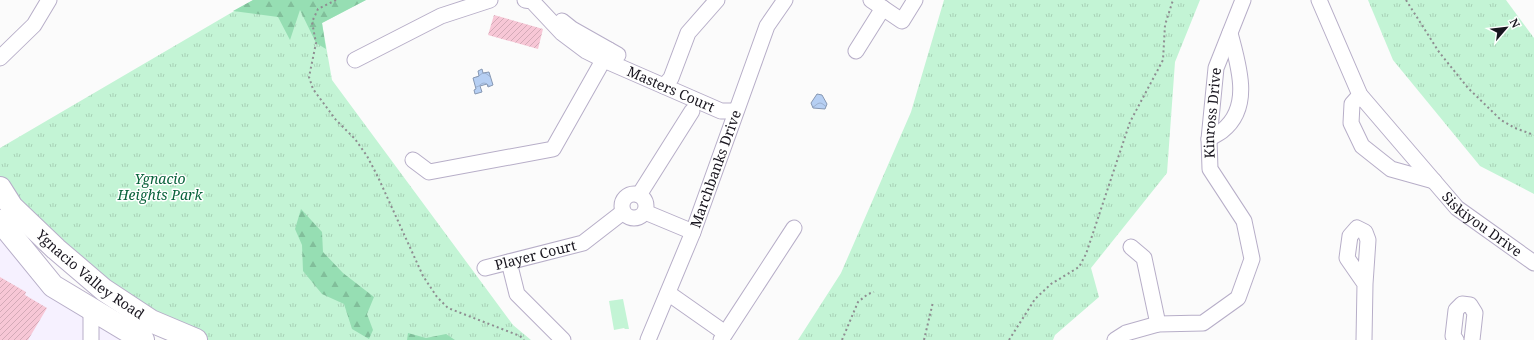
<svg xmlns="http://www.w3.org/2000/svg" width="1534" height="340" viewBox="0 0 1534 340" font-family="'Noto Serif',serif">
  <style>
    .built { fill: #f6f1ff }
    .grass { fill: url(#grass-tufts) }
    .forest { fill: url(#forest-firs) }
    .garden { fill: #c3f4d5 }
    .water { fill: url(#water-waves); stroke: #8798b3 }
    .building { fill: url(#building-hatch) }
    .lines { fill: none; stroke-linecap: round; stroke-linejoin: round }
    .minor-casing { stroke: #b7aec8; stroke-width: 17 }
    .highway-casing { stroke: #b7aec8; stroke-width: 24 }
    .path { stroke: #8e8d91; stroke-width: 2; stroke-dasharray: 2 3; stroke-linecap: butt }
    .minor { stroke: #fff; stroke-width: 15 }
    .highway { stroke: #fff; stroke-width: 22 }
    .labels { text-anchor: middle; stroke-width: 3; stroke-linejoin: round; paint-order: stroke }
    .street-label { font-size: 14px; fill: #19161f; stroke: #fff }
    .park-label { font-size: 14px; font-style: italic; fill: #09623b; stroke: #fff }
  </style>
  <defs>
    <pattern id="grass-tufts" width="24" height="20" patternUnits="userSpaceOnUse"><rect width="24" height="20" fill="#c3f4d5"/><path d="M3 7l-1-3M5 7V3M7 7l1-3M15 17l-1-3M17 17v-4M19 17l1-3" fill="none" stroke="#a7d0b6"/></pattern>
    <pattern id="forest-firs" width="22" height="20" patternUnits="userSpaceOnUse"><rect width="22" height="20" fill="#96deb3"/><path d="M5 1l3.5 6h-7zM16 11l3.5 6h-7z" fill="#81be9a"/></pattern>
    <pattern id="water-waves" width="16" height="10" patternUnits="userSpaceOnUse"><rect width="16" height="10" fill="#b6cff3"/><path d="M0 5q4-4 8 0t8 0" fill="none" stroke="#9cb1d0"/></pattern>
    <pattern id="building-hatch" width="6" height="6" patternUnits="userSpaceOnUse"><rect width="6" height="6" fill="#f7c7d6"/><path d="M-1 1l2-2M0 6l6-6M5 7l2-2" fill="none" stroke="#d3aab7"/></pattern>
  </defs>
  <rect width="100%" height="100%" fill="#fbfbfb"/>
  <polygon class="built" points="0,224 53,286 143,340 0,340"/>
  <g class="grass">
    <polygon points="253,0 366,0 322,23 332,80 513,325 531,340 196,340 151,321 0,188 0,148"/>
    <polygon points="944,0 1200,0 1175,62 1167,173 1091,268 1099,297 1055,335 1053,340 798,340 841,273 911,112"/>
    <polygon points="1368,0 1506,0 1534,38 1534,194 1480,166 1393,60"/>
  </g>
  <g class="forest">
    <polygon points="253,0 366,0 322,23 326,49 316,43 300,10 290,40 278,17 233,11"/>
    <polygon points="301,209 322,232 323,252 343,273 374,297 367,314 373,330 369,339 352,329 344,304 322,294 303,271 302,245 295,229"/>
    <polygon points="408,333 426,338 446,334 455,340 407,340"/>
  </g>
  <polygon class="garden" points="623,299 629,329 625,329 624,328 614,330 609,301"/>
  <g class="water">
    <polygon points="482,69 483,73 489,72 493,85 488,87 487,84 480,86 482,92 475,94 474,90 476,89 473,78 479,76 478,71"/>
    <polygon points="817,94 822,95 827,104 825,109 813,108 811,103"/>
  </g>
  <g class="building">
    <polygon points="494,15 543,29 538,49 488,35"/>
    <polygon points="0,277 26,292 25,295 47,308 28,340 0,340"/>
  </g>
  <g class="lines">
    <defs>
      <g id="minor">
        <path id="s1" d="M525,0L532,1L562,33L586,51L604,60L721,111H735"/>
        <polyline points="871,0 902,21 915,0"/>
        <path id="s2" d="M1319,0L1360,95L1457,208L1534,263"/>
        <polyline points="562,21 572,29 618,55"/>
        <polyline points="856,51 883,8"/>
        <polyline points="0,58 34,25 49,0"/>
        <polyline points="355,60 441,16 490,0"/>
        <polyline points="664,86 671,78 688,33 717,0"/>
        <polyline points="1360,95 1352,104 1351,123 1362,146 1391,169 1434,181"/>
        <path d="M1209,139C1213,136 1218,134 1222,131C1253,107 1238,64 1230,33"/>
        <polyline points="413,160 429,172 553,149 609,50"/>
        <circle cx="634" cy="206" r="12"/>
        <polyline points="639,195 692,111"/>
        <polyline points="645,212 693,232"/>
        <polyline points="1131,247 1144,258 1158,324"/>
        <polyline points="509,262 517,294 563,340"/>
        <path id="s3" d="M485,268L583,243L623,212"/>
        <polyline points="668,293 725,333"/>
        <polyline points="91,340 91,310"/>
        <path id="s4" d="M648,340L693,232L767,26L785,0"/>
        <polyline points="721,340 794,228"/>
        <path id="s5" d="M1115,340L1126,333L1158,324L1203,323L1238,298L1252,259L1244,221L1210,169L1209,139L1216,68L1243,0"/>
        <polyline points="1364,340 1365,284 1368,240 1365,232 1357,228 1350,236 1347,258 1365,284"/>
        <polyline points="1456,340 1453,336 1456,310 1462,304 1470,305 1475,313 1472,340"/>
      </g>
      <g id="highway">
        <path id="s6" d="M0,188L12,207L56,249L104,290L151,321L196,340"/>
        <polyline points="0,221 53,286 143,340"/>
      </g>
    </defs>
    <use href="#minor" class="minor-casing"/>
    <use href="#highway" class="highway-casing"/>
    <g class="path">
      <polyline points="336,0 318,9 312,22 316,43 309,77 313,89 336,120 355,139 367,156 378,177 423,276 437,297 448,308 520,336 524,340"/>
      <polyline points="1406,0 1439,52 1468,88 1501,120 1515,128 1534,135"/>
      <polyline points="842,340 858,302 868,294 874,292"/>
      <polyline points="924,340 933,302"/>
      <polyline points="1009,340 1035,299 1051,284 1079,267 1086,254 1130,122 1163,60 1165,25 1173,0"/>
    </g>
    <use href="#minor" class="minor"/>
    <use href="#highway" class="highway"/>
  </g>
  <g class="labels">
    <g class="street-label">
      <text dy="5" stroke="none"><textPath href="#s1" startOffset="174">Masters Court</textPath></text>
      <text dy="5" stroke="none"><textPath href="#s5" startOffset="333">Kinross Drive</textPath></text>
      <text dy="5" stroke="none"><textPath href="#s4" startOffset="184">Marchbanks Drive</textPath></text>
      <text dy="5" stroke="none"><textPath href="#s2" startOffset="282">Siskiyou Drive</textPath></text>
      <text dy="5" stroke="none"><textPath href="#s3" startOffset="52">Player Court</textPath></text>
      <text dy="5" stroke="none"><textPath href="#s6" startOffset="126">Ygnacio Valley Road</textPath></text>
    </g>
    <g class="park-label">
      <text x="160" y="184">Ygnacio<tspan x="160" dy="16">Heights Park</tspan></text>
    </g>
  </g>
  <g transform="translate(1506 28) rotate(62)" stroke="#ffffff" stroke-width="3" paint-order="stroke">
  <path d="M0-3L7 15L0 10L-7 15Z" fill="#19161f"/>
  <text y="-6" font-size="11" font-weight="bold" text-anchor="middle" fill="#19161f">N</text>
  </g>
</svg>
